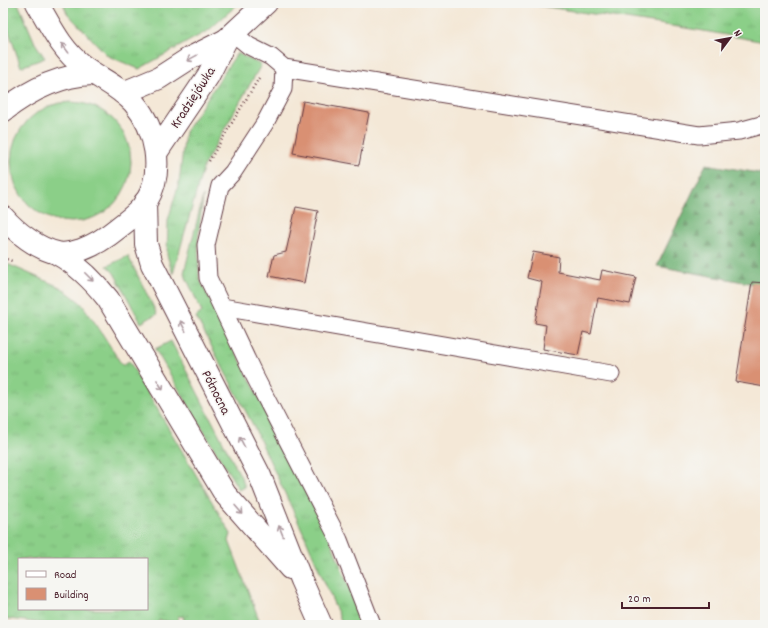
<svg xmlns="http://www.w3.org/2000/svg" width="768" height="628" viewBox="0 0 768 628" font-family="Dekko,sans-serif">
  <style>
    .grass { fill: url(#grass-tufts); stroke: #6a775a; fill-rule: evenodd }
    .forest { fill: url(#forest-firs); stroke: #5d6850 }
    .green { fill: #8bcf88; stroke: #6a775a }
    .building { fill: #d99073 }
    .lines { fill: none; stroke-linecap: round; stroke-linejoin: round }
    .service-casing { stroke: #643d45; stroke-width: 19 }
    .minor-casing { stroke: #643d45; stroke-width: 24 }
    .primary-casing { stroke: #643d45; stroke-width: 24 }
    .path { stroke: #643d45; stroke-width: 2.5; stroke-dasharray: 1 3; stroke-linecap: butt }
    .service { stroke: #fff; stroke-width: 17 }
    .minor { stroke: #fff; stroke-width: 22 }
    .primary { stroke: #fff; stroke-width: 22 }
    .oneway { stroke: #ae9aa0 }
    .labels { text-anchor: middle; stroke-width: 3; stroke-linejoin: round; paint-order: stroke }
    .street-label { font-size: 14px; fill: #4a1f2b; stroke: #f6f6f2 }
  </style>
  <defs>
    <pattern id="grass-tufts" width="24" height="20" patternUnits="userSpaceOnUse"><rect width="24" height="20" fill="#8bcf88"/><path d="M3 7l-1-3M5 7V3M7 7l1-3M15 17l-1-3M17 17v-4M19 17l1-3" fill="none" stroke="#79b176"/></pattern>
    <pattern id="forest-firs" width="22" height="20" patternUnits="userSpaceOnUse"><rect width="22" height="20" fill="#70b274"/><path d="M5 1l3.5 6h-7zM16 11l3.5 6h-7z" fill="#5e905f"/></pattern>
  </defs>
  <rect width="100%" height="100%" fill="#f6f6f2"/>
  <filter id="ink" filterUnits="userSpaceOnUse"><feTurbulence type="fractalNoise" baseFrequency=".025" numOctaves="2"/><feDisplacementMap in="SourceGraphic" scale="8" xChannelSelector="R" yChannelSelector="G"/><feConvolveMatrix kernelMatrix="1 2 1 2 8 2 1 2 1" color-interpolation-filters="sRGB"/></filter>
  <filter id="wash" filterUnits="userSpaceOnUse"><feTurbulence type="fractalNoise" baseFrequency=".012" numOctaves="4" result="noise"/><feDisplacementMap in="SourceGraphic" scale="16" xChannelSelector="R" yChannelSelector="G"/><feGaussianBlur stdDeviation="0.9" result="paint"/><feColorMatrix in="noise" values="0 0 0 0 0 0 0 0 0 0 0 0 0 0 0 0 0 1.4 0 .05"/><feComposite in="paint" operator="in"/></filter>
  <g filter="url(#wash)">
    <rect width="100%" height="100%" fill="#f4e8d7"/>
    <g class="grass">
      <polygon points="3,3 18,3 35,43 45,58 21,67 3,14"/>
      <polygon points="63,3 239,3 209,30 139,69 108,56 67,13"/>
      <polygon points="521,3 765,3 765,42 698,30"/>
      <polygon points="237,53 261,65 204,165 173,274 167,255 168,220 179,183 185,132"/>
      <polygon points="203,196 198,238 199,278 330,539 364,625 343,625 303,532 253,425 196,317 202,312 184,273"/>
      <polygon points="128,256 157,314 141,323 114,273 107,266"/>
      <path d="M3,262L62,288L81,303L98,327L122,365L129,361L231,534L229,541L261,625H229L223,623L222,625L183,624L184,617L178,616L177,623L159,620L158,625H54L3,618ZM19,559H147V609H19Z"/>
      <polygon points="171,341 242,479 245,487 239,490 155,349"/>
    </g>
    <polygon class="forest" points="706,164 765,174 765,286 657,266"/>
    <circle class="green" cx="71" cy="162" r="60"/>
    <g id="blocks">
      <g class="building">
        <polygon points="303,101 369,113 359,165 293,153"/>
        <polygon points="296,207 318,211 304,283 269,276 274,255 286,252"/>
        <polygon points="533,252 559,257 558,272 600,280 602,270 636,277 630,304 598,298 591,334 583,332 578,355 543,349 546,325 535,323 542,282 527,278"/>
        <polygon points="752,282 765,283 765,387 736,382"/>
      </g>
    </g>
  </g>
  <g filter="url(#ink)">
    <use href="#blocks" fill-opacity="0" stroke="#643d45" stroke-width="1"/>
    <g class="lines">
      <defs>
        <g id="service">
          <polyline points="233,33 249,46 271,57 284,68 699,135 739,131 765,124"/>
          <polyline points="284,68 283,89 265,123 233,172 220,186 206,245 208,278 254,375 339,540 372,625"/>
          <polyline points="222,307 611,374"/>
        </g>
        <g id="minor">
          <polyline points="123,93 159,78 190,58 226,40"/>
          <polyline points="156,153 208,76 226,40 266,3"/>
        </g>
        <g id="primary">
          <path d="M3,111C30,90 59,75 93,74"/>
          <polyline points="145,202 146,244 152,264 260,476 301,580 321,625"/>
          <path d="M3,217C15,231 39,250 58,253C65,255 74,252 81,250C95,245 107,237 118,228C128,220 139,213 146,202C165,171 156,129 134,103C120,87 100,79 83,66C62,51 50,25 37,3"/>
          <path d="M58,254C78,265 93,280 108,299L225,494L290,568"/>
        </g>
      </defs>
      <use href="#service" class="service-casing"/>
      <use href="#minor" class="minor-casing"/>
      <use href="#primary" class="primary-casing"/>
      <g class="path">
        <polyline points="209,161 259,78"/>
        <polyline points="3,258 12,261"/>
      </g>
      <use href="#service" class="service"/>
      <use href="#minor" class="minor"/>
      <use href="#primary" class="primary"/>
    </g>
    <defs><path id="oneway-shaft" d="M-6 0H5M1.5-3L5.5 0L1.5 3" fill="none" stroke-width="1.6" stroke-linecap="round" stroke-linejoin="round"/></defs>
    <g class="oneway">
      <use href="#oneway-shaft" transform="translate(65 48) rotate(-127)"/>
      <use href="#oneway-shaft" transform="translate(192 58) rotate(151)"/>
      <use href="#oneway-shaft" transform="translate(89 277) rotate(45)"/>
      <use href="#oneway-shaft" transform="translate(183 326) rotate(-117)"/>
      <use href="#oneway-shaft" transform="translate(160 385) rotate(59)"/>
      <use href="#oneway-shaft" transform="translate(242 442) rotate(-117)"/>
      <use href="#oneway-shaft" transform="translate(239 510) rotate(49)"/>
      <use href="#oneway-shaft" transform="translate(281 531) rotate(-112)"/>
    </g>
  </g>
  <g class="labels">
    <g class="street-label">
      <text transform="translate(192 97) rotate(-57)" y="5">Kradziejówka</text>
      <text transform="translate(217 392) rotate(63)" y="5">Północna</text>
    </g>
  </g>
  <rect width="768" height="628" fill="none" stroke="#f6f6f2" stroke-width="16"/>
  <rect x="18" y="558" width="130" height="52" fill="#f6f6f2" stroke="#b1a0a2"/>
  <rect x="26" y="571" width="20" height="6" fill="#ffffff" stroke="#b1a0a2"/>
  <text x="54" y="578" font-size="12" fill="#4a1f2b">Road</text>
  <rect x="26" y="588" width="20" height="12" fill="#d99073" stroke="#b1a0a2"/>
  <text x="54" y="598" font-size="12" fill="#4a1f2b">Building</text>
  <g transform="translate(730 38) rotate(58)" stroke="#f6f6f2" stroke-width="3" paint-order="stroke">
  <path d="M0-3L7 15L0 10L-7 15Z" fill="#4a1f2b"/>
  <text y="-6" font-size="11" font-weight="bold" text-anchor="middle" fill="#4a1f2b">N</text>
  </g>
  <path d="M622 602v6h87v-6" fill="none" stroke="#4a1f2b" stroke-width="2"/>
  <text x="628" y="602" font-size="12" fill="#4a1f2b" stroke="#f6f6f2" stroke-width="3" paint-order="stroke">20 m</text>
</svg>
